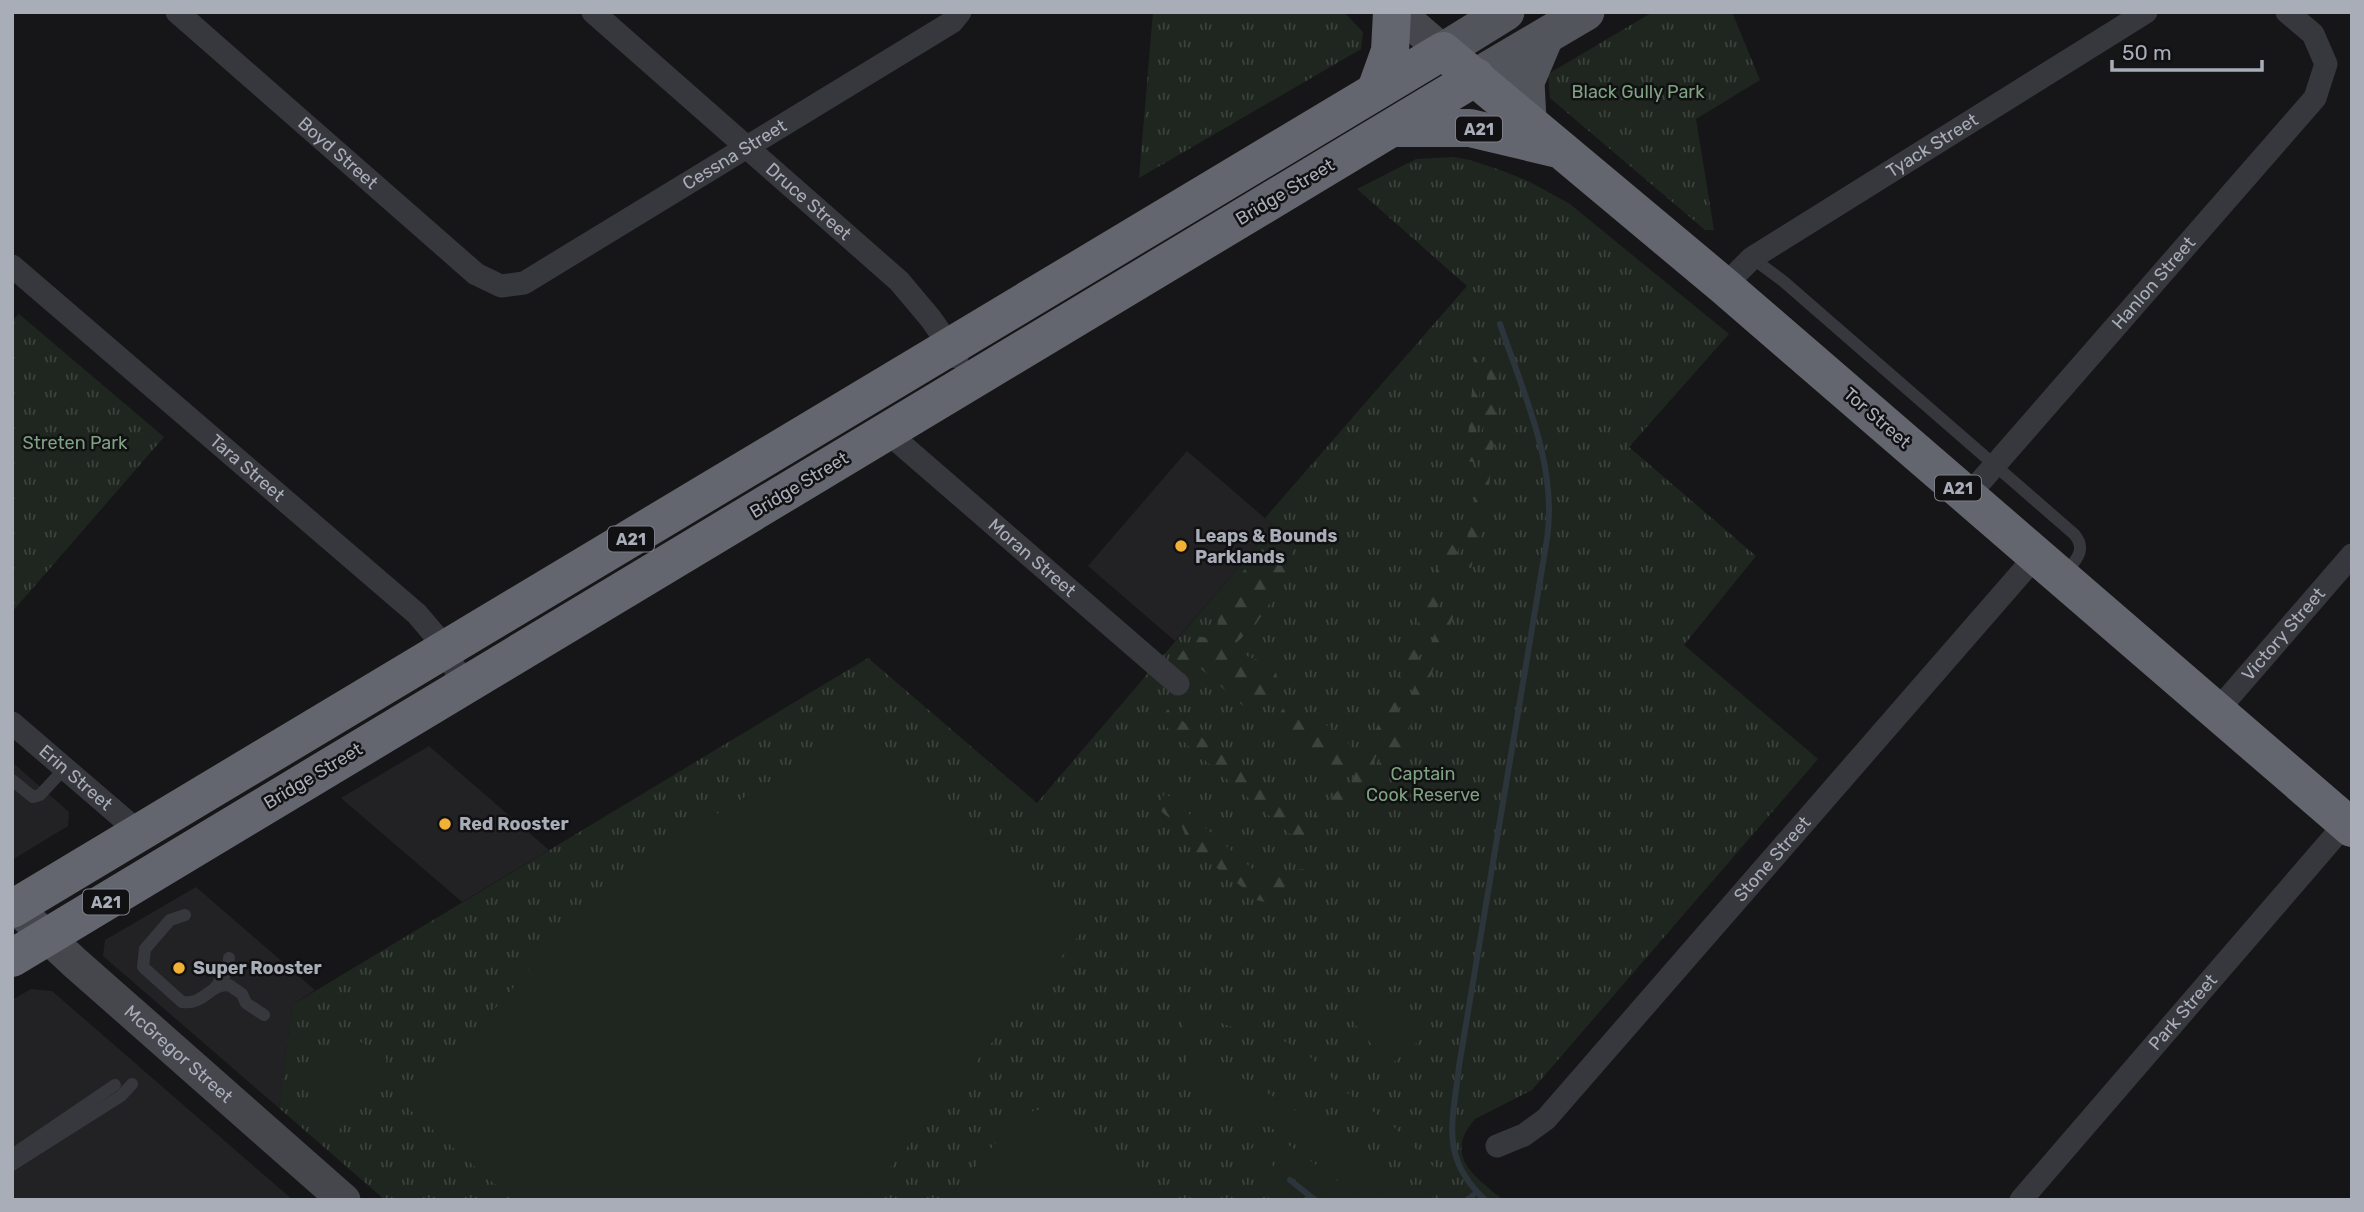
<svg xmlns="http://www.w3.org/2000/svg" width="2364" height="1212" viewBox="0 0 2364 1212" font-family="Rubik,sans-serif">
  <style>
    .built { fill: #222225 }
    .grass { fill: url(#grass-tufts) }
    .forest { fill: url(#forest-firs) }
    .garden { fill: #1e261f }
    .lines { fill: none; stroke-linecap: round; stroke-linejoin: round }
    .stream { stroke: #2c353c; stroke-width: 6 }
    .lane { stroke: #37383d; stroke-width: 12 }
    .street { stroke: #37383d; stroke-width: 23 }
    .secondary { stroke: #45474d; stroke-width: 33 }
    .primary { stroke: #53555c; stroke-width: 37 }
    .highway { stroke: #63666e; stroke-width: 38 }
    .poi-dot { fill: #f2b134; stroke: #111113; stroke-width: 2.5 }
    .labels { text-anchor: middle; stroke-width: 5; stroke-linejoin: round; paint-order: stroke }
    .shield { fill: #111113; stroke: #7b7e86; stroke-width: 2 }
    .shield-label { font-size: 16px; font-weight: bold; fill: #a8adb8 }
    .park-label { font-size: 18px; fill: #7fa381; stroke: #111113 }
    .street-label { font-size: 18px; fill: #a8adb8; stroke: #111113 }
    .poi-label { font-size: 18px; font-weight: bold; fill: #a8adb8; stroke: #111113; text-anchor: start }
  </style>
  <defs>
    <pattern id="grass-tufts" width="24" height="20" patternUnits="userSpaceOnUse" patternTransform="scale(1.75)"><rect width="24" height="20" fill="#1e261f"/><path d="M3 7l-1-3M5 7V3M7 7l1-3M15 17l-1-3M17 17v-4M19 17l1-3" fill="none" stroke="#3c433d"/></pattern>
    <pattern id="forest-firs" width="22" height="20" patternUnits="userSpaceOnUse" patternTransform="scale(1.75)"><rect width="22" height="20" fill="#1e261f"/><path d="M5 1l3.5 6h-7zM16 11l3.5 6h-7z" fill="#3c433d"/></pattern>
  </defs>
  <rect width="100%" height="100%" fill="#161618"/>
  <g class="built">
    <polygon points="1187,451 1274,526 1175,641 1088,566"/>
    <polygon points="429,746 549,850 462,902 341,798"/>
    <polygon points="12,762 69,812 68,826 12,860"/>
    <polygon points="196,887 315,990 292,1005 279,1108 103,956 105,940"/>
    <polygon points="31,989 52,991 293,1200 12,1200 12,1000"/>
  </g>
  <g class="grass">
    <polygon points="1153,12 1344,12 1363,32 1361,49 1139,178"/>
    <polygon points="1653,12 1732,12 1760,80 1696,119 1714,230 1705,230 1550,98 1548,74"/>
    <path d="M1453,157L1470,160L1503,171L1530,182L1570,204L1729,334L1629,447L1756,556L1684,645L1818,759L1532,1090L1475,1119C1442,1156 1476,1177 1503,1200H385L279,1108L292,1005L868,658L1037,803L1274,526L1265,518L1467,286L1357,189L1416,159Z"/>
    <polygon points="19,314 164,437 12,612 12,321"/>
  </g>
  <g class="forest">
    <polygon points="1480,328 1484,330 1474,462 1466,461 1477,331"/>
    <path d="M1495,346L1498,347L1501,352C1495,425 1493,499 1471,568L1460,564C1481,494 1484,421 1489,348Z"/>
    <polygon points="1457,533 1461,540 1454,562 1404,698 1363,784 1355,787 1353,785 1352,779 1393,694 1449,537"/>
    <path d="M1281,539L1292,546L1294,562L1291,571L1256,624L1234,645C1247,662 1258,656 1272,667C1280,673 1278,691 1269,696C1264,699 1258,698 1253,701L1250,712L1200,668L1190,679L1172,664L1195,636L1209,638L1217,634L1219,600L1269,541Z"/>
    <path d="M1451,605L1453,617C1431,676 1409,736 1379,792L1373,794L1368,787L1409,700L1443,612Z"/>
    <polygon points="1182,698 1171,711 1306,827 1317,815 1318,820 1290,851 1286,852 1296,839 1161,722 1150,735 1150,730 1177,699"/>
    <path d="M1288,701C1296,706 1303,712 1311,717C1341,733 1364,742 1346,780L1356,798C1350,807 1343,804 1338,812L1330,800L1339,789L1270,728Z"/>
    <path d="M1165,793L1263,878L1274,865L1287,872L1303,869L1307,875L1304,883L1292,879L1285,884L1284,892L1278,898L1265,902L1256,900L1241,886L1190,848L1181,824C1168,815 1152,814 1165,793Z"/>
  </g>
  <g class="garden">
    <polygon points="863,726 1084,929 864,1200 513,1200 408,1108 607,880"/>
    <polygon points="1381,986 1423,1038 1389,1066 1347,1014"/>
    <polygon points="1209,1015 1235,1020 1272,1035 1305,1052 1346,1092 1393,1126 1467,1200 1442,1200 1381,1139 1334,1106 1295,1067 1272,1056 1268,1046 1246,1032 1221,1023 1198,1023 1200,1053 1284,1103 1411,1185 1419,1186 1435,1200 1386,1200 1383,1194 1261,1122 1256,1123 1189,1083 1183,1017"/>
    <polygon points="355,1038 387,1060 339,1130 330,1130 308,1107 310,1096 303,1085"/>
    <polygon points="1044,1109 1061,1114 1164,1200 946,1200 1015,1121 1028,1112"/>
    <path d="M1276,1139L1290,1146L1364,1200H1334L1280,1161H1270L1278,1174L1289,1176L1303,1187L1295,1194L1300,1200H1271L1248,1173L1244,1162C1248,1147 1261,1139 1276,1139Z"/>
  </g>
  <g class="lines">
    <g class="stream">
      <polyline points="1290,1180 1315,1200"/>
      <polyline points="1467,1200 1477,1192"/>
      <path d="M1485,1200C1439,1157 1453,1122 1459,1066L1547,539C1558,466 1523,392 1500,324"/>
    </g>
    <g class="lane">
      <path d="M1752,258L1783,281L2074,534C2088,550 2075,561 2064,575"/>
      <polyline points="12,780 33,797 40,795 65,768"/>
      <path d="M185,915L170,920L145,949L143,967L182,1002C205,1005 209,984 229,985L242,994L246,1003L264,1015"/>
      <polyline points="215,988 228,970 229,958"/>
      <polyline points="12,1155 115,1085"/>
      <polyline points="12,1165 121,1096 132,1084"/>
    </g>
    <g class="street">
      <path id="s1" d="M177,12L476,274L501,286L524,283L952,22L960,12"/>
      <path id="s2" d="M593,12L899,281L931,319L957,357"/>
      <path id="s3" d="M12,266L417,614L434,634L465,685"/>
      <path id="s4" d="M1724,286L1752,258L2146,12"/>
      <path id="s5" d="M887,432L1178,684"/>
      <path id="s6" d="M1967,497L2315,98L2326,64L2313,34L2287,12"/>
      <path id="s7" d="M2216,712L2352,555"/>
      <path id="s8" d="M12,723L140,833"/>
      <path id="s9" d="M1497,1146L1524,1135L1546,1119L2036,556"/>
      <path id="s10" d="M2021,1200L2346,823"/>
    </g>
    <g class="secondary">
      <polyline points="1398,12 1443,51"/>
      <path id="s11" d="M15,907L73,961L344,1200"/>
    </g>
    <g class="primary">
      <polyline points="1443,51 1506,12"/>
      <polyline points="1476,77 1586,12"/>
      <polyline points="1528,120 1526,82 1545,37"/>
    </g>
    <g class="highway">
      <polyline points="1376,90 1390,51 1392,12"/>
      <polyline points="1393,128 1470,128 1554,148"/>
      <polyline points="12,909 1443,51 1724,286 2352,828"/>
      <polyline points="12,958 1476,77"/>
    </g>
  </g>
  <g class="poi-dot">
    <circle cx="1181" cy="546" r="7"/>
    <circle cx="445" cy="824" r="7"/>
    <circle cx="179" cy="968" r="7"/>
  </g>
  <g class="labels">
    <g class="shield">
      <rect x="1456" y="116.5" width="46" height="25" rx="5"/>
      <rect x="1935" y="475.5" width="46" height="25" rx="5"/>
      <rect x="608" y="526.5" width="46" height="25" rx="5"/>
      <rect x="83" y="889.5" width="46" height="25" rx="5"/>
    </g>
    <g class="shield-label">
      <text x="1479" y="135">A21</text>
      <text x="1958" y="494">A21</text>
      <text x="631" y="545">A21</text>
      <text x="106" y="908">A21</text>
    </g>
    <g class="park-label">
      <text x="1638" y="98">Black Gully Park</text>
      <text x="75" y="449">Streten Park</text>
      <text x="1423" y="780">Captain<tspan x="1423" dy="21">Cook Reserve</tspan></text>
    </g>
    <g class="street-label">
      <text dy="6" stroke="none"><textPath href="#s4" startOffset="252">Tyack Street</textPath></text>
      <text dy="6" stroke="none"><textPath href="#s1" startOffset="214">Boyd Street</textPath></text>
      <text dy="6" stroke="none"><textPath href="#s1" startOffset="695">Cessna Street</textPath></text>
      <text transform="translate(1285 192) rotate(-31)" y="6">Bridge Street</text>
      <text dy="6" stroke="none"><textPath href="#s2" startOffset="287">Druce Street</textPath></text>
      <text dy="6" stroke="none"><textPath href="#s6" startOffset="284">Hanlon Street</textPath></text>
      <text transform="translate(1877 418) rotate(41)" y="6">Tor Street</text>
      <text dy="6" stroke="none"><textPath href="#s3" startOffset="310">Tara Street</textPath></text>
      <text transform="translate(799 485) rotate(-31)" y="6">Bridge Street</text>
      <text dy="6" stroke="none"><textPath href="#s5" startOffset="192">Moran Street</textPath></text>
      <text dy="6" stroke="none"><textPath href="#s7" startOffset="103">Victory Street</textPath></text>
      <text transform="translate(313 776) rotate(-31)" y="6">Bridge Street</text>
      <text dy="6" stroke="none"><textPath href="#s8" startOffset="84">Erin Street</textPath></text>
      <text dy="6" stroke="none"><textPath href="#s9" startOffset="401">Stone Street</textPath></text>
      <text dy="6" stroke="none"><textPath href="#s10" startOffset="248">Park Street</textPath></text>
      <text dy="6" stroke="none"><textPath href="#s11" startOffset="220">McGregor Street</textPath></text>
    </g>
    <g class="poi-label">
      <text x="1195" y="542">Leaps &amp; Bounds<tspan x="1195" dy="21">Parklands</tspan></text>
      <text x="459" y="830">Red Rooster</text>
      <text x="193" y="974">Super Rooster</text>
    </g>
  </g>
  <rect width="2364" height="1212" fill="none" stroke="#a8adb8" stroke-width="28"/>
  <path d="M2112 60v10h150v-10" fill="none" stroke="#a8adb8" stroke-width="3.5"/>
  <text x="2122" y="60" font-size="21" fill="#a8adb8" stroke="#111113" stroke-width="5" paint-order="stroke">50 m</text>
</svg>
